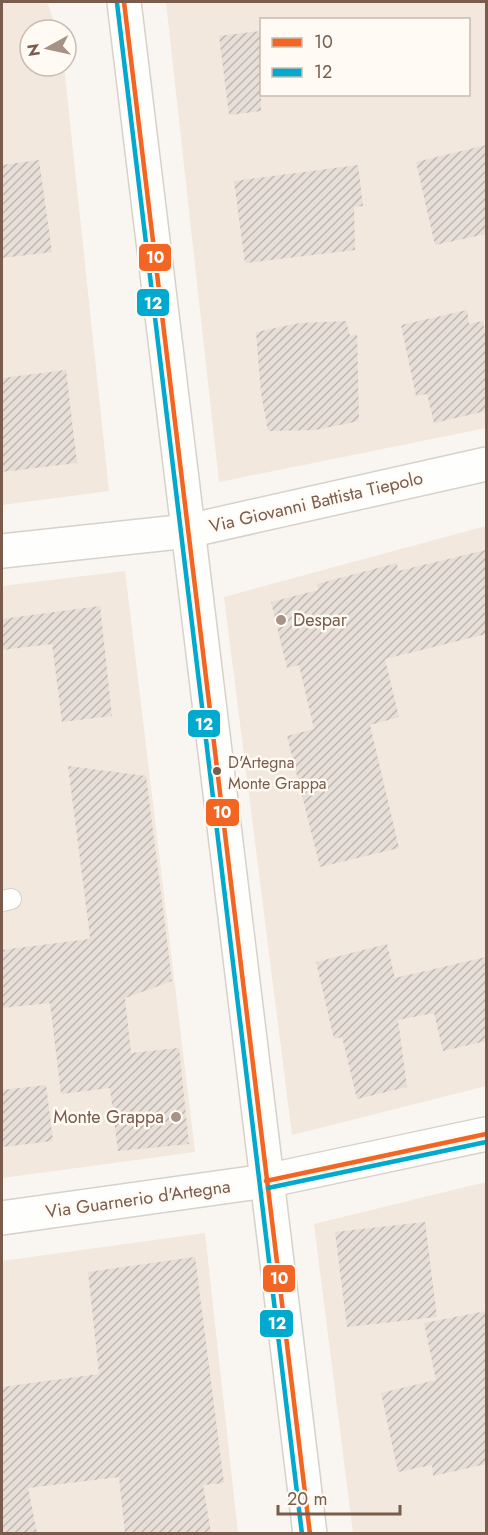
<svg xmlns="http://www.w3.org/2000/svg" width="488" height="1535" viewBox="0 0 488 1535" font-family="Jost,sans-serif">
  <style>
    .residential { fill: #f2e8de; fill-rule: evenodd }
    .building { fill: url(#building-hatch) }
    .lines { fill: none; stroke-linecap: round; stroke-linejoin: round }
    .service-casing { stroke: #d7d1cb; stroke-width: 22 }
    .minor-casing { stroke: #d7d1cb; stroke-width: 36 }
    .service { stroke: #fefefd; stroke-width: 20 }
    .minor { stroke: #fefefd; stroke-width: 33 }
    .bus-1-casing { stroke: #fffaf3; stroke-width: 9 }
    .bus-2-casing { stroke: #fffaf3; stroke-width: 9 }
    .bus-1 { stroke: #f26522; stroke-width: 4.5 }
    .bus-2 { stroke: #00a9ce; stroke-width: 4.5 }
    .poi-dot { fill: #a69286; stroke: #fffaf3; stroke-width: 2 }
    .bus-dot { fill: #7a5c4d; stroke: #fffaf3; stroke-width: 2 }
    .labels { text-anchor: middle; stroke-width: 5; stroke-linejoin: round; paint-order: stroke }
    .bus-label { font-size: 16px; fill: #7a5c4d; stroke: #fffaf3; text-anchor: start }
    .street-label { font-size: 18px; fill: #7a5c4d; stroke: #fffaf3 }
    .poi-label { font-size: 18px; fill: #7a5c4d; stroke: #fffaf3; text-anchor: start }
    .line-badge { stroke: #fffaf3; stroke-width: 2 }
    .badge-label { font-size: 16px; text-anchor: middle; font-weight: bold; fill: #fff }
  </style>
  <defs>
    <pattern id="building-hatch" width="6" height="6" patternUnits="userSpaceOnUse" patternTransform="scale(1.5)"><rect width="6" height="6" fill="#e6ded7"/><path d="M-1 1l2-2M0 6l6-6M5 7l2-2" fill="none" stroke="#bfb7b1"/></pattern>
  </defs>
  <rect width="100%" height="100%" fill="#f9f5f0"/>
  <g class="residential">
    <polygon points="2,2 47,2 57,30 30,30 30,66 64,66 109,491 2,505"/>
    <path d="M166,2H486V428L219,482ZM262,20H468V94H262Z"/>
    <polygon points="486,526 486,1086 292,1135 224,597"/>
    <polygon points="125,571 195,1152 2,1178 2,586"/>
    <polygon points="486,1182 486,1533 353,1533 314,1224"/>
    <polygon points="205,1233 238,1533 2,1533 2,1261"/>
  </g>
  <g class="building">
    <polygon points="261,31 261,111 229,115 219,36"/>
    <polygon points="486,145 486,234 435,245 416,162"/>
    <polygon points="39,160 52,252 2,258 2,165"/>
    <polygon points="358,165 363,206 354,207 355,250 245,263 234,181"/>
    <polygon points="467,310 469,324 483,321 486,339 486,411 434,423 427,394 416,396 401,325"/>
    <polygon points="346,321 350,336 357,334 359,421 315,430 268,431 261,393 256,332 300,323"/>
    <polygon points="66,370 77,463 2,472 2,378"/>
    <polygon points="486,550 486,634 385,659 399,717 370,725 399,848 320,867 287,736 314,729 299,665 287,668 271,602 318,590 317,584 397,563 398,571"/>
    <polygon points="100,606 112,716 62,722 52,644 2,650 2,619"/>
    <polygon points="68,766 146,776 172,981 125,998 131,1053 179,1048 189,1144 118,1151 110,1088 61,1094 50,1003 2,1008 2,950 89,939 90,937"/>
    <polygon points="387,944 395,978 486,957 486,1041 443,1051 434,1013 398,1020 407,1087 357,1099 342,1037 334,1039 316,962"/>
    <polygon points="46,1085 53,1141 2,1147 2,1090"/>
    <polygon points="425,1222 437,1317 347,1327 335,1232"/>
    <polygon points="195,1257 224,1483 203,1485 211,1533 125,1533 119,1477 28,1488 37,1533 2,1533 2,1387 99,1374 88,1272"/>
    <polygon points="486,1311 486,1464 433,1476 432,1465 398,1472 381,1393 436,1380 424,1323"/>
  </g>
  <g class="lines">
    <defs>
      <polyline id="service" points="2,901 11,899"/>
      <g id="minor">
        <polyline points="124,2 310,1534"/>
        <polyline points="2,551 188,531 486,464"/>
        <polyline points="2,1218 266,1181 486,1134"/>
      </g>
    </defs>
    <use href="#service" class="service-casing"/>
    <use href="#minor" class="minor-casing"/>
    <use href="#service" class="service"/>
    <use href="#minor" class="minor"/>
    <defs>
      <g id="bus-1">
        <polyline points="124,2 310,1534"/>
        <polyline points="266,1181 486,1134"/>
      </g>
      <g id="bus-2">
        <polyline points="117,3 302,1534"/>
        <polyline points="268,1188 486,1142"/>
      </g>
    </defs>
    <use href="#bus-1" class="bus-1-casing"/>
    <use href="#bus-2" class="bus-2-casing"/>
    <use href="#bus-1" class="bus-1"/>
    <use href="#bus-2" class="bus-2"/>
  </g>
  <g class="poi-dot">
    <circle cx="281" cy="620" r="6"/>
    <circle cx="176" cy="1117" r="6"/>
  </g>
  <circle class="bus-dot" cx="217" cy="771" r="5"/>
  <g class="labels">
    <g class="bus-label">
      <text x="228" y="768">D'Artegna<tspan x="228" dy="21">Monte Grappa</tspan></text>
    </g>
    <g class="street-label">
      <text transform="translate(316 502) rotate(-13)" y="6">Via Giovanni Battista Tiepolo</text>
      <text transform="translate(138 1199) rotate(-8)" y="6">Via Guarnerio d'Artegna</text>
    </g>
    <g class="poi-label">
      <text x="293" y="626">Despar</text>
      <text x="164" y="1123" text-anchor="end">Monte Grappa</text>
    </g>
  </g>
  <g class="line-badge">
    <rect x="138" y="243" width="34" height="29" rx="6" fill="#f26522"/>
    <rect x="136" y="288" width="34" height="29" rx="6" fill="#00a9ce"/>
    <rect x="187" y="709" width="34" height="29" rx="6" fill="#00a9ce"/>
    <rect x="205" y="798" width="35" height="29" rx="6" fill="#f26522"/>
    <rect x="262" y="1264" width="34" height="29" rx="6" fill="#f26522"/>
    <rect x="259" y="1309" width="35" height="29" rx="6" fill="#00a9ce"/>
  </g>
  <g class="badge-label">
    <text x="155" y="263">10</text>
    <text x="153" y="309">12</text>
    <text x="204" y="730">12</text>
    <text x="222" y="818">10</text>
    <text x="279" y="1284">10</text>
    <text x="277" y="1329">12</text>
  </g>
  <rect width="488" height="1535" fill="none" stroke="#7a5c4d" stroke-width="6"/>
  <rect x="260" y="18" width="210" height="78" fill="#fffaf3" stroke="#cabbb1" stroke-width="1.5"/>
  <rect x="272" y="38" width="30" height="9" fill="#f26522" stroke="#cabbb1" stroke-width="1.5"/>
  <text x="314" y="48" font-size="18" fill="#7a5c4d">10</text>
  <rect x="272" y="68" width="30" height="9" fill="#00a9ce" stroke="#cabbb1" stroke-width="1.5"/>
  <text x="314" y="78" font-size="18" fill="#7a5c4d">12</text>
  <g transform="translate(48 48) rotate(262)"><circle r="28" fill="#fffaf3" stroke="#cabbb1" stroke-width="1.5"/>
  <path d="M0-4.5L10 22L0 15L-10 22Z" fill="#a69286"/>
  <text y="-9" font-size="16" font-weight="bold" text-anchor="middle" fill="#7a5c4d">N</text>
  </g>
  <path d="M278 1505v9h122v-9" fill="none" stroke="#7a5c4d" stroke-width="3"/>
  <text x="287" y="1505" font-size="18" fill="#7a5c4d" stroke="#fffaf3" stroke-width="4.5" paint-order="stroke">20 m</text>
</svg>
